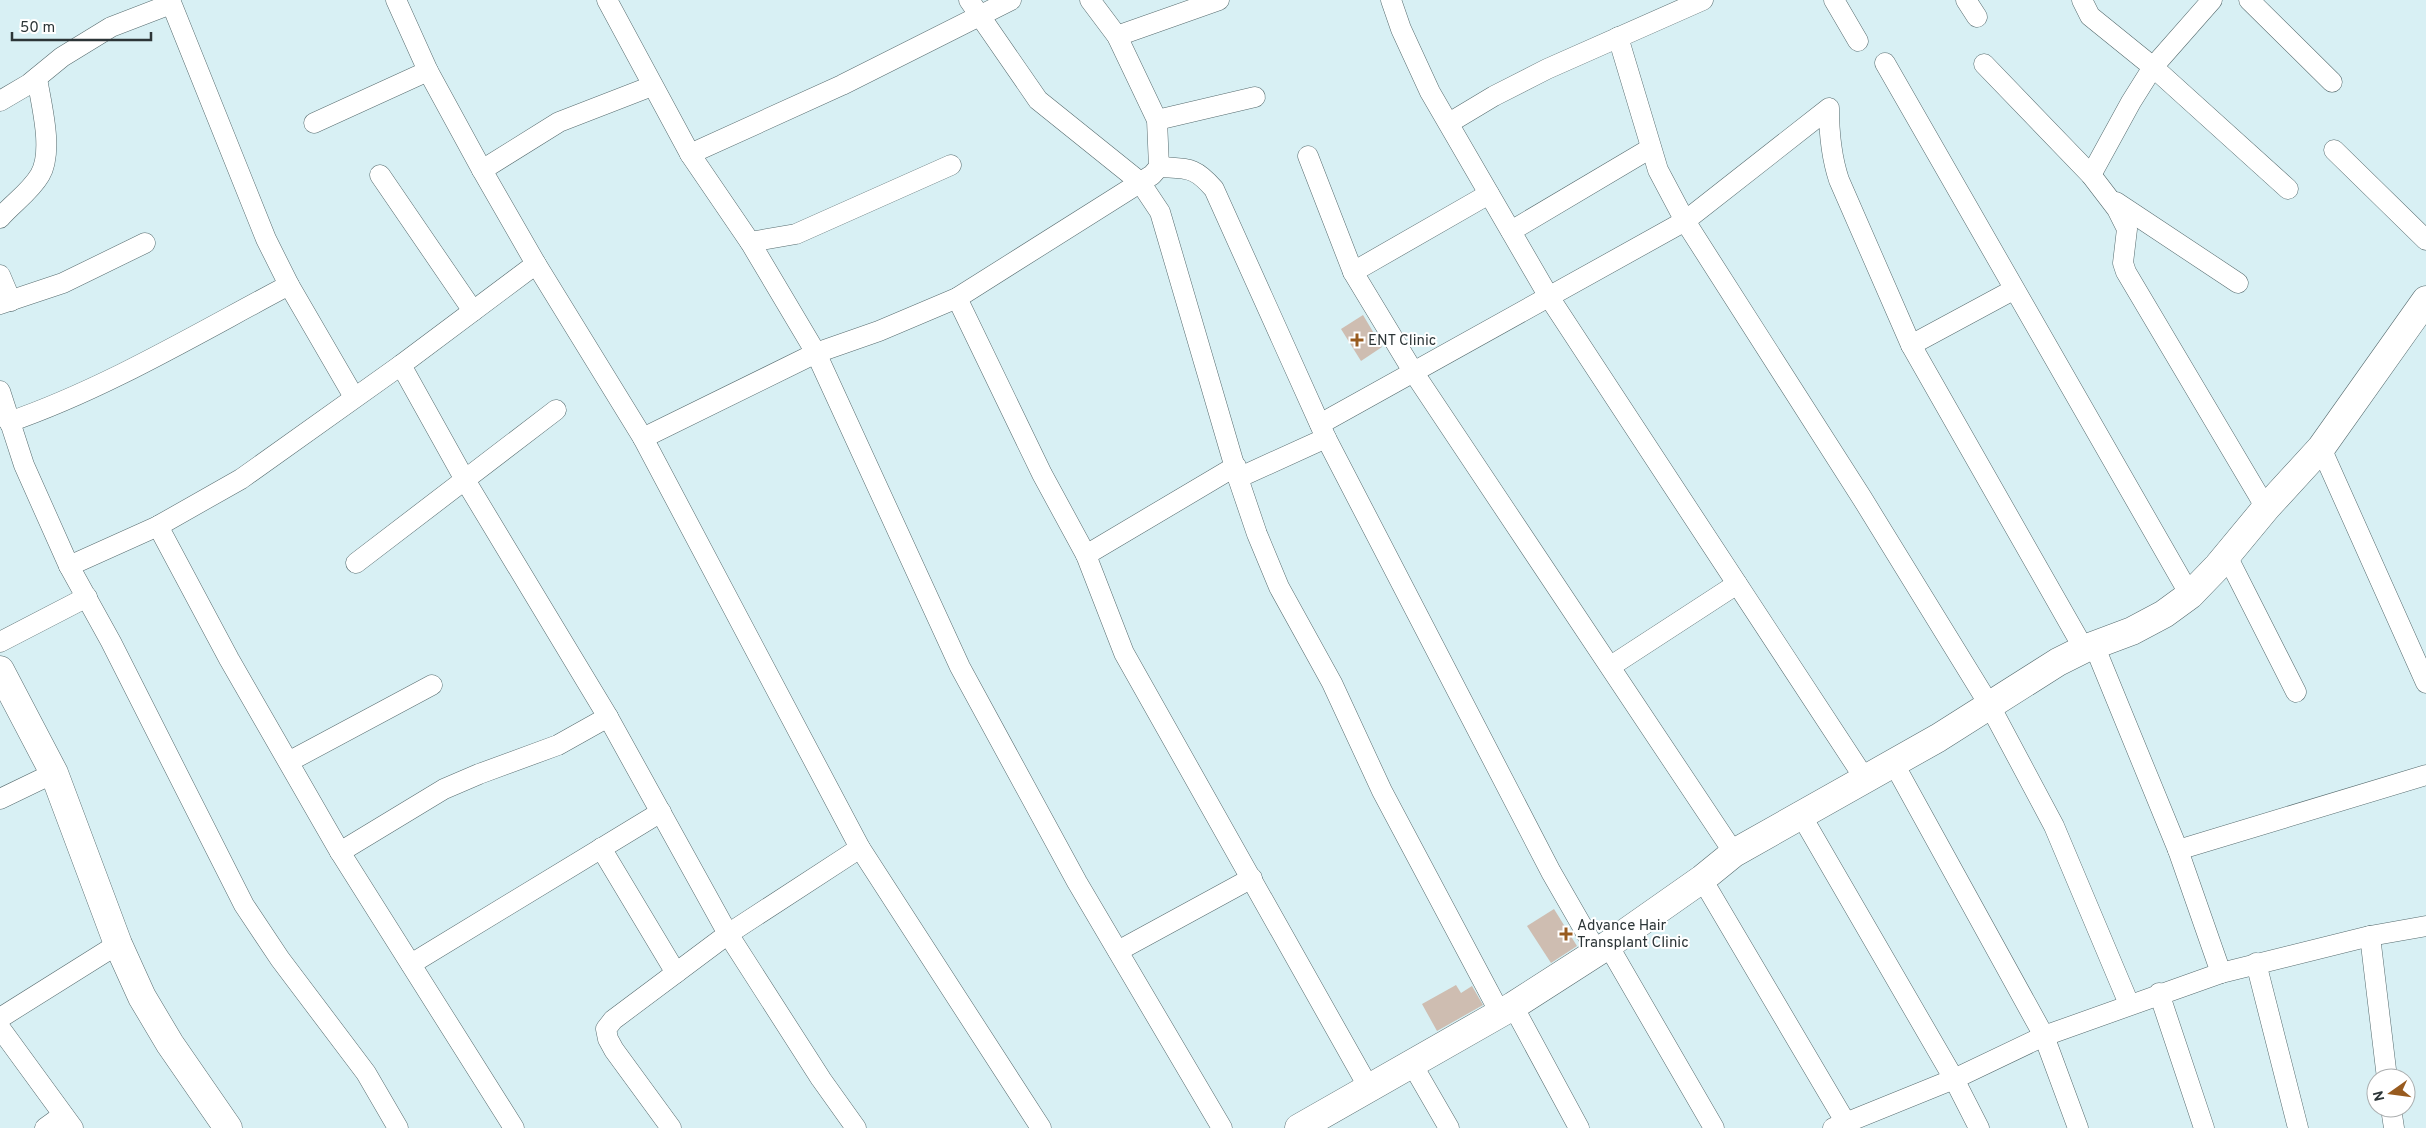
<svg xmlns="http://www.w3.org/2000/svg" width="2426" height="1128" viewBox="0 0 2426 1128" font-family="Overpass,sans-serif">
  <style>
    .building { fill: #cebdb1 }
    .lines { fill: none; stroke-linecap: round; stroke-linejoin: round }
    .street-casing { stroke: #566b6e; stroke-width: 21 }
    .secondary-casing { stroke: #566b6e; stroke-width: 29 }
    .street { stroke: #fff; stroke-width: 20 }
    .secondary { stroke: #fff; stroke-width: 28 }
    .poi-dot { fill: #985b1f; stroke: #fff; stroke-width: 2 }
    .labels { text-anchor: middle; stroke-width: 4; stroke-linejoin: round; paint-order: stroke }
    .poi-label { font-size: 15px; fill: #2c3537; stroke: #fff; text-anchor: start }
  </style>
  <rect width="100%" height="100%" fill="#d8f0f4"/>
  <g class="building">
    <polygon points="1363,315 1382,347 1361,361 1341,329"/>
    <polygon points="1554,909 1577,946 1551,963 1527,926"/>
    <polygon points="1456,985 1461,993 1472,986 1483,1005 1437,1031 1422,1004"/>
  </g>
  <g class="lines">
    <defs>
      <g id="street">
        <polyline points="170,0 266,239 289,285 354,397"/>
        <polyline points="396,0 428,71 482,170 536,264 643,438 860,848 1041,1128"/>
        <polyline points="607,0 690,154 750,242 816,353 960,667 1077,882 1222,1128"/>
        <polyline points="969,0 1038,100 1140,182 1160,212 1238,478 1257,534 1279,587 1332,683 1382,791 1500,1013"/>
        <polyline points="1391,0 1401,29 1430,92 1549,297 1865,779"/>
        <polyline points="1834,0 1858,41"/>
        <polyline points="1966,0 1977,17"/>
        <polyline points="2082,0 2090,16 2153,67 2288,189"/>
        <polyline points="2249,0 2332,82"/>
        <polyline points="1117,36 1219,0"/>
        <polyline points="1618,37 1658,170 1685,221 1862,498 1990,706 2054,826 2129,1004"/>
        <polyline points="1885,63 2190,595"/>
        <polyline points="1984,64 2091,175 2117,209 2127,229 2123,263 2126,272 2266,508"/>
        <polyline points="0,101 29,84 62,57 111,27 171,4"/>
        <polyline points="1157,120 1255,97"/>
        <polyline points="314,123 428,71"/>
        <polyline points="1449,123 1494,96 1547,69 1703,0"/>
        <polyline points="2334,150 2426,240"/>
        <polyline points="690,154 842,85 1011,0"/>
        <polyline points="1308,156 1353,272 1414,373 1734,853"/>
        <path d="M1159,167C1188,169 1194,166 1214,189L1326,438L1551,872L1597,952"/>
        <polyline points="482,170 559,122 652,86"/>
        <polyline points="380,175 473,311"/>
        <polyline points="2091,175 2131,102 2153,67 2212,0"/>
        <polyline points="2116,202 2238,283"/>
        <path d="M0,218C13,203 30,192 40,175C54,151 41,104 37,78"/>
        <polyline points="1511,231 1651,148"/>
        <polyline points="750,242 796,234 951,165"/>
        <polyline points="1353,272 1489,194"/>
        <polyline points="0,275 11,301"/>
        <polyline points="957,298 1042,474 1086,555 1124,653 1369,1088"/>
        <polyline points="0,304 63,283 145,243"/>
        <polyline points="1911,345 2013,290"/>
        <polyline points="401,365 465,480 608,717 728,934 821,1079 856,1128"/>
        <polyline points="0,391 24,465 69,566 111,642 244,905 280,959 366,1073 398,1128"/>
        <path d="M9,422C107,388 198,333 289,285"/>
        <path d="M1320,424L1685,221L1829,108C1829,133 1831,156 1839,180L1911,345L2084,649"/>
        <polyline points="643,438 816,353 879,331 957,298 1152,175 1159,167 1157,120 1117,36 1090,0"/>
        <polyline points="2321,448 2426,683"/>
        <polyline points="1238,478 1326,438"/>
        <polyline points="158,526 229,659 340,852 514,1128"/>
        <polyline points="1086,555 1236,466"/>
        <polyline points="2227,556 2296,692"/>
        <polyline points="356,563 556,410"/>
        <polyline points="69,566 158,526 241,479 401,365 536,264"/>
        <polyline points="0,642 87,597"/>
        <polyline points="1611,666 1737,584"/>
        <polyline points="290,761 432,685"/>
        <polyline points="1894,764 2044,1036 2078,1128"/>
        <polyline points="0,799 54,773"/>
        <polyline points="1801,815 1954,1079 1979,1128"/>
        <polyline points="601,848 676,973"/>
        <polyline points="2178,850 2426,775"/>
        <polyline points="340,852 444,789 479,774 558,745 608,717"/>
        <polyline points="1702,879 1849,1128"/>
        <polyline points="2370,936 2387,1078"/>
        <polyline points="1608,945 1714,1128"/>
        <polyline points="1118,951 1252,878"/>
        <polyline points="2256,963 2298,1128"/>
        <polyline points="411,964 661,812"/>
        <polyline points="2221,973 2370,936 2426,926"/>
        <polyline points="2159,993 2204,1128"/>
        <polyline points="1513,1006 1579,1128"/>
        <polyline points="0,1018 118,944"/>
        <polyline points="0,1028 73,1128"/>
        <polyline points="1412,1064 1449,1128"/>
        <polyline points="2391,1108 2394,1128"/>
        <polyline points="45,1128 63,1115"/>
        <polyline points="671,1128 614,1050 608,1039 606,1029 613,1020 728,934 860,848"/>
        <polyline points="1833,1128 1954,1079 2044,1036 2221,973 2178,850 2094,645"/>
      </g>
      <g id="secondary">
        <polyline points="0,670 54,773 118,944 142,997 170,1044 228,1128"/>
        <polyline points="1299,1128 1513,1006 1608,945 1702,879 1734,853 1938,738 2058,662 2084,649 2132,631 2164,614 2190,595 2218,566 2266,508 2321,448 2426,300"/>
      </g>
    </defs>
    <use href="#street" class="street-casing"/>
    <use href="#secondary" class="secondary-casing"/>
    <use href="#street" class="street"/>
    <use href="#secondary" class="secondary"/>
  </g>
  <g class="poi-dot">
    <path d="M1354.5 332.5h5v5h5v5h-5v5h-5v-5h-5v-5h5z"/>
    <path d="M1563.5 926.5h5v5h5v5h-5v5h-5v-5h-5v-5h5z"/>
  </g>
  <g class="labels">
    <g class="poi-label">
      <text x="1368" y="345">ENT Clinic</text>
      <text x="1577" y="930">Advance Hair<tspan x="1577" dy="17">Transplant Clinic</tspan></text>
    </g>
  </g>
  <g transform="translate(2391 1093) rotate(256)"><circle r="24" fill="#ffffff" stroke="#abaeaf"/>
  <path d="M0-4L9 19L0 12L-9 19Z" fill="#985b1f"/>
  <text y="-8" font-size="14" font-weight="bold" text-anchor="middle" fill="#2c3537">N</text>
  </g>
  <path d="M12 32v8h139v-8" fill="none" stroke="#2c3537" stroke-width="2.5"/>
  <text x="20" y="32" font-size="15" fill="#2c3537" stroke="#ffffff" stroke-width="4" paint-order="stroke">50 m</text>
</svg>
